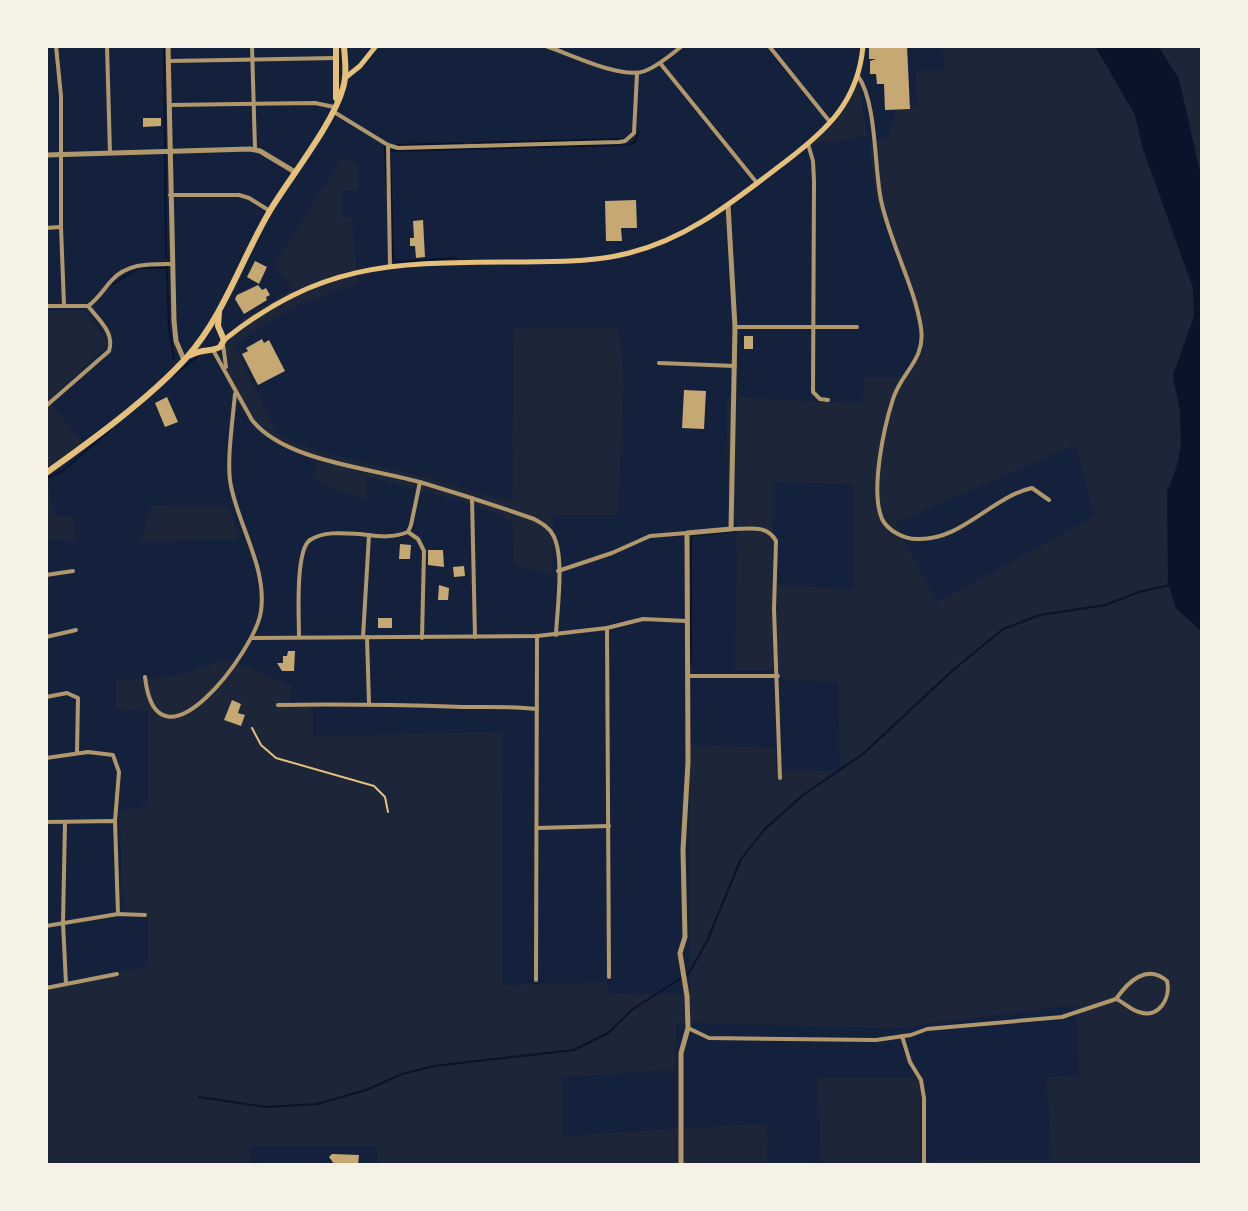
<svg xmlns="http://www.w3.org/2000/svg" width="1248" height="1211" viewBox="0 0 1248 1211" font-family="'Nunito Sans',sans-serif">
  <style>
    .green { fill: #1d2539; fill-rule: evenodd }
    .water { fill: #0b132b }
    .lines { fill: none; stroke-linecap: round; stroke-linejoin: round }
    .stream { stroke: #0b132b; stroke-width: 2 }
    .building { fill: #c6a872 }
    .path { stroke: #e5c07b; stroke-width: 2 }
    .minor { stroke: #b1986c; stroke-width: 4 }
    .tertiary { stroke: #b1986c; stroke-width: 5 }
    .secondary { stroke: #e5c07b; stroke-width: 5 }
    .trunk { stroke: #e5c07b; stroke-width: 6 }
  </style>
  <rect width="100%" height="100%" fill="#14213d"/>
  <g class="green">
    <path d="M943,46H1095L1135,115L1143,149L1193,288L1194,316L1173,382L1180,411L1181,445L1167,498L1168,583L1176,608L1202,632V1165H821L818,1078H921L920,1161L1052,1159L1046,1077L1079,1076L1076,1005L895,1028L676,1023L675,1070L563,1077V1136L767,1123L768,1165H378L377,1146H251V1165H46V988L148,966V914L124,911L119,812L148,805V711L116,709V679C156,682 189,674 226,659L292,685L289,706L313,707V736L502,732L503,985L607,982L609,994L690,993V745L776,748V770L840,771L838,682L782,680L780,670H735L737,519L729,518L726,397L863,403L864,377H900L918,358L923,347L913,298L878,206L868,143L886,139C892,129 893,118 897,107L917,106L916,71L944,70ZM1075,445L1095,516L937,602L895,523ZM773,482L853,484V590L772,584Z"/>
    <polygon points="1158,46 1202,46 1202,181 1179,79"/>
    <polygon points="858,75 867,136 806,146 835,119"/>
    <path d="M342,157L358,164V190H342L341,217H352L358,285C310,296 274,317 234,345L276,432C308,452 350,458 387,468C428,477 467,489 506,501L512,498L514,328H618L624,373L618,515H554L552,576L514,564L512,521L464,502L368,477L365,500L315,481L316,456C258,439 247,427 223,372L230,367L225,346L233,336L245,328L239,321L293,289L274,266Z"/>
    <polygon points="84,310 109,343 48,401 83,442 46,470 46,311"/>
    <polygon points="47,479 54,515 75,517 75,541 46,540"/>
    <polygon points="228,505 240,540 140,541 151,506"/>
  </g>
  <polygon class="water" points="1095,46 1158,46 1179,79 1202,181 1202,632 1176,608 1168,583 1167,491 1177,467 1181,445 1180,411 1173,375 1194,316 1193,288 1143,149 1135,115"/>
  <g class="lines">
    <g class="stream">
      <polyline points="164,46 166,258"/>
      <polyline points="474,143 624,139"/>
      <polyline points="396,145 463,143"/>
      <polyline points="385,146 387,190"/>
      <polyline points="457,258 395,262 393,258 390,151 628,145 635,142 639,132"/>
      <polyline points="167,267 169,329 174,359"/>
      <polyline points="113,284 139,268 165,268"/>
      <polyline points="174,375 201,354"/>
      <polyline points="46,479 64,470 111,429"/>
      <polyline points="691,665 691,539 694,535 729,532"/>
      <polyline points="199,1097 266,1107 317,1104 366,1090 402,1074 434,1066 574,1050 608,1033 633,1009 689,973 707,941 741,859 764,830 803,795 863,754 953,670 1003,629 1040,615 1105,605 1139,592 1170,585"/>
    </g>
  </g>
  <g class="building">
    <polygon points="869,46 907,46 910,109 885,110 884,84 877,84 876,74 870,74 870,61 876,59 869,59"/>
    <polygon points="143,118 161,118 161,126 143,127"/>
    <polygon points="636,200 637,228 621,228 622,241 606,241 605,201"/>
    <polygon points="423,220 425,257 416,258 415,246 410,246 410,238 414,238 413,221"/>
    <polygon points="255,261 267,267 259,284 247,277"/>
    <polygon points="258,285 262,290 266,288 270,295 266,297 267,300 244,314 235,299 237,295"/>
    <rect x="744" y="336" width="9" height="13"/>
    <polygon points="262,339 264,343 269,340 285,371 258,385 242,354 248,351 246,348"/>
    <polygon points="684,390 706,391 704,429 682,428"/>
    <polygon points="167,397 178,422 165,427 155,403"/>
    <polygon points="400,544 411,545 410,559 399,559"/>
    <polygon points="428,550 443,550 444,567 428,565"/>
    <polygon points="464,566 465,576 454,577 453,567"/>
    <polygon points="439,585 449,588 448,600 438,600"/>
    <rect x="378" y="618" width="14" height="10"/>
    <polygon points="288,651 295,651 294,671 282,671 277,663 283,663 283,656 287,656"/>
    <polygon points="232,700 241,704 238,713 245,715 241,726 224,720"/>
    <polygon points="332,1154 359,1155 358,1165 335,1165 329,1157"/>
  </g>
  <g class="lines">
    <polyline class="path" points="252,728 261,745 276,758 374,786 385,797 388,812"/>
    <g class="minor">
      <polyline points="56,46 61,96 61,227 64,305"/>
      <polyline points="107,46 110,153"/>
      <polyline points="252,46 255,149"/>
      <path d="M546,46C570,54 622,80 645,71C658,66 671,55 682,46"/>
      <polyline points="769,46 830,122"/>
      <polyline points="168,61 336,58"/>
      <polyline points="660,63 757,183"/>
      <path d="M858,76C877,103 874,167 881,200C890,243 915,287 921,328C926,360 901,372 893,399C884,427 870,491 882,519C888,531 904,539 917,539C962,541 991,497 1032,488L1049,500"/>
      <polyline points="169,105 315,103 334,107"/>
      <polyline points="334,112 388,145 398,148 619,142 625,141 634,133 637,74"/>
      <polyline points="808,144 813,161 814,181 813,392 820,399 828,400"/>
      <polyline points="388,145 390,266"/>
      <polyline points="170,195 239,195 249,198 270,211"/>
      <polyline points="46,228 60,227"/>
      <path d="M46,306H88C98,299 103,290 111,281C127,263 149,264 172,264"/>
      <polyline points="735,327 857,327"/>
      <polyline points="223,344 226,367"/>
      <path d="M213,350L252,420C285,462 373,468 423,483C460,494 497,506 534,519C541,523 549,527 553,535C565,556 557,610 556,635"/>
      <polyline points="659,363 735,366"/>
      <path d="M46,406L109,351C115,333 99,320 88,306"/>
      <polyline points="472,498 475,637"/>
      <path d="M731,529C748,529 767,524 776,541L774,609L780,778"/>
      <polyline points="408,532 418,539 424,551 422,638"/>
      <polyline points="558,571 612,553 650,536 687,533"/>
      <polyline points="46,575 73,571"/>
      <polyline points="607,628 609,977"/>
      <polyline points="46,637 76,630"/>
      <path d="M299,637C299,619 295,550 310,540C324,531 343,533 359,534C377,536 390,539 408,532L411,525L420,482"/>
      <polyline points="363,637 369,535"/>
      <polyline points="367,637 369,703"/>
      <polyline points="252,638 537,636 607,628 643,619 687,621"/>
      <polyline points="688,676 778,676"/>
      <path d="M145,677C157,782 256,650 261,611C267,568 239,527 231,486C226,464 233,418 235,394"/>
      <polyline points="46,697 67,693 78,698 77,752"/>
      <path d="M278,705C340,704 401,705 463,707C488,707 512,706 537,709"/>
      <polyline points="46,758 88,752 113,755 119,772 115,821"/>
      <polyline points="46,822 115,821 118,914"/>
      <polyline points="65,822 63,923 66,984"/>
      <polyline points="537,828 609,826"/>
      <polyline points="46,926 118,914 145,915"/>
      <polyline points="536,980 537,636"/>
      <polyline points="46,988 117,974"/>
      <path d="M688,1028L709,1038L876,1040L911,1035L927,1029L1062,1017L1116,999C1124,1002 1130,1010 1139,1012C1159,1019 1171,998 1167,981C1147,963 1128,982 1116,999"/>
      <polyline points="902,1036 910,1062 921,1080 924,1098 924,1165"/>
    </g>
    <g class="tertiary">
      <polyline points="168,46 174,321 176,341 184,360"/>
      <polyline points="46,155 250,149 260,151 295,172"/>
      <polyline points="681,1165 681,1053 688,1028 687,996 680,953 685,937 683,850 688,762 687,533 731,529 735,327 728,205"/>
    </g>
    <g class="secondary">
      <polyline points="345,78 360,66 376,46"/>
      <path d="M224,340C323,261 394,263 514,262C553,261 591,263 629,253C690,238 736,199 785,162C827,130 858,102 863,46"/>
    </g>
    <g class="trunk">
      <polyline points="336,46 336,98"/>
      <path d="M191,355C201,349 211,352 220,347L224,340L218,326L219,312"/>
      <path d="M46,473C91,441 150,398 187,357C225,314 242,257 271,209C291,176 333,124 343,88C347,75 345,60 344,46"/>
    </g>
  </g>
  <rect width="1248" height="1211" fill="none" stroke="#f6f1e7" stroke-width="96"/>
</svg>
